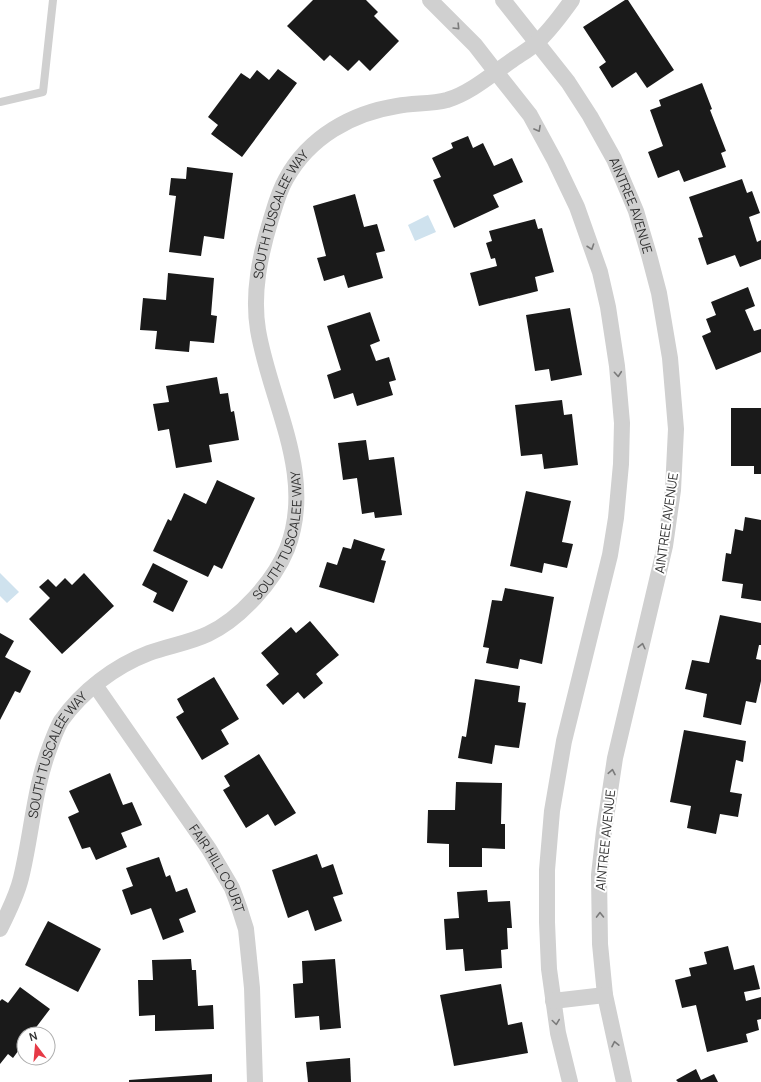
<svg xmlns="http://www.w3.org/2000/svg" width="761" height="1082" viewBox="0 0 761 1082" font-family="Manrope,sans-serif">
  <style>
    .water { fill: #cfe2ee }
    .building { fill: #1a1a1a }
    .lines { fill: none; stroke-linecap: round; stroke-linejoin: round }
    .lane { stroke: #d0d0d0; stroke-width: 8 }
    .street { stroke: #d0d0d0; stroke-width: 16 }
    .oneway { stroke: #7a7a7a }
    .labels { text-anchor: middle; stroke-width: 4; stroke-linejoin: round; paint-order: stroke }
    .street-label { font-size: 13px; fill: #333; stroke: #fff }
  </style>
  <rect width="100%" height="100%" fill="#fff"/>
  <g class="water">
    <polygon points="428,215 436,232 415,241 408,225"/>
    <polygon points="0,573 19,592 7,603 0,596"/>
  </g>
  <g class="building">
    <polygon points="313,0 366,0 378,12 374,16 399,41 370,71 359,60 348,71 330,55 324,61 287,26"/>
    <polygon points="625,0 628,0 674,70 647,88 636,72 612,88 599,67 606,62 583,27"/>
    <polygon points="278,69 297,83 242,157 211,134 218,125 208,117 241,73 250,79 257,70 269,80"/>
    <polygon points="702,83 712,109 710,110 726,151 721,153 726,167 684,182 679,170 658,178 648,152 663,146 650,110 661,106 659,100"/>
    <polygon points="468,136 473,148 483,143 494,166 512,158 523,182 493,195 499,207 454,228 433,180 441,177 432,158 453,148 451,143"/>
    <polygon points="187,167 233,173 224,239 204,236 201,256 169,252 176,196 169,195 171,178 186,179"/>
    <polygon points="742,179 747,193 752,191 760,213 749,217 757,242 761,240 761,259 740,267 735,255 707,265 698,238 703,237 689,197"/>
    <polygon points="355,194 364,227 377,224 385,251 376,253 383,278 348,288 344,275 324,281 317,258 326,256 313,206"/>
    <polygon points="535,219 538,229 542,228 554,272 535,277 538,291 479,306 470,273 497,266 495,258 491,259 486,243 492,241 489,231"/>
    <polygon points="168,273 214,278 211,315 217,316 214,343 190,341 189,352 155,349 157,331 140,330 143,298 166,300"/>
    <polygon points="748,287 755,306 745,310 754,331 761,329 761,352 716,370 702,336 711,332 706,319 716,315 711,302"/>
    <polygon points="570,308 582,375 551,381 549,369 535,371 526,315"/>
    <polygon points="370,312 380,341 370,345 376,361 389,357 396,380 389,382 393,395 357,406 353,393 334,399 327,375 341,370 327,326"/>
    <polygon points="217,377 220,394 228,393 231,412 234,411 239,440 209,445 212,462 176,468 169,429 158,431 153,404 169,402 166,386"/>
    <polygon points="562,400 564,415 572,414 578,465 544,469 542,454 521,456 515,405"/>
    <polygon points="731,408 761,408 761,474 754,474 754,466 731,466"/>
    <polygon points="366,440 369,460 394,457 402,515 375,518 374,512 362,514 357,478 343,480 338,443"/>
    <polygon points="217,480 255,498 222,569 214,565 208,577 153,551 168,519 171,521 184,493 206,504"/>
    <polygon points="526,491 571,501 562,542 573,544 567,568 544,563 542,573 510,566"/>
    <polygon points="745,517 761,520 761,601 741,598 743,584 722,581 726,553 731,554 735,529 743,531"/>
    <polygon points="354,539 385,549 381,560 386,561 374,603 319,587 327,562 337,565 343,547 351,549"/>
    <polygon points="153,563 188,581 173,612 153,602 157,593 142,585"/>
    <polygon points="84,573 114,606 62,654 29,619 50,598 39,587 48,579 56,587 65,578 72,585"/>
    <polygon points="505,588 554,597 542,664 520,659 518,669 486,663 489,648 483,647 492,600 502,601"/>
    <polygon points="720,615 761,623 761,645 759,645 756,659 761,660 761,681 756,703 746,701 741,725 703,717 707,694 685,689 692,660 709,663"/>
    <polygon points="310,621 339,655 316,674 323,683 304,699 298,692 283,705 266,685 279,674 261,653 291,627 296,633"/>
    <polygon points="0,633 14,641 5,657 31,671 20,693 15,691 0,720"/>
    <polygon points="214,677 239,719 221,730 229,744 202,760 176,717 184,712 177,699"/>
    <polygon points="475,679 520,686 518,702 526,703 519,748 495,745 492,764 458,758 462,736 466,737"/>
    <polygon points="684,730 746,741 743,762 736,760 730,792 742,794 738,817 720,814 716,834 687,828 691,806 670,802"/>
    <polygon points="259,754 296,813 275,826 268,814 246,828 223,790 230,786 224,776"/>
    <polygon points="110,773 123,805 132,802 142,825 121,833 127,847 96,860 90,847 82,849 68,817 79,812 69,791"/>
    <polygon points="456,782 502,783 501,824 505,824 505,849 482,848 482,867 449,867 449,844 427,843 428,810 455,810"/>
    <polygon points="317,854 322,868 333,864 343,894 333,897 342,921 315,931 308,910 288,918 272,870"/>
    <polygon points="159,857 166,877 170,875 176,892 187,888 196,912 179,919 184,932 163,940 151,908 131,915 122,890 133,886 126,868"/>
    <polygon points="487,890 488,902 510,901 512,928 507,928 508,949 501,950 502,968 465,971 463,949 446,950 444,919 459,918 457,892"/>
    <polygon points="48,921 101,949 78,992 25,965"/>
    <polygon points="728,946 734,970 754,965 760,989 744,992 746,1001 761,997 761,1019 757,1020 759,1030 746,1034 748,1042 707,1052 696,1005 682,1008 675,980 691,976 689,968 707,964 704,952"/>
    <polygon points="191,959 192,970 196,970 198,1006 213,1005 214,1029 155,1031 155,1015 139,1016 138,980 153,980 152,960"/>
    <polygon points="335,959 341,1028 320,1030 319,1016 295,1018 293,984 303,983 302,961"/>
    <polygon points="501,984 508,1025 522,1022 528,1053 454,1066 440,995"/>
    <polygon points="20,987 50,1009 31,1034 24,1034 24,1043 13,1058 8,1054 0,1064 0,1001 2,999 8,1003"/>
    <polygon points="350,1058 351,1082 308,1082 306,1062"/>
    <polygon points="696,1069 701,1080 714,1074 718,1082 678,1082 676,1080"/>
    <polygon points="212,1074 212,1082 129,1082 129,1080"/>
  </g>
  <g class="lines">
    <polyline class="lane" points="0,102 43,92 53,0"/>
    <g class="street">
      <polyline points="430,0 475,45 496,72 530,115 555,161 577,207 600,272 608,307 617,366 622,423 621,464 616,518 610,555 564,741 552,811 547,870 547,922 549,969 558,1033 570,1082"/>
      <path id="s1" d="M503,0L568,82L590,116L614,159L636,211L649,255L659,293L670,358L676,429L673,490L665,546L615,758L604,831L599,875L600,944L605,995L624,1082"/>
      <path id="s2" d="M95,685L209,849L232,888L239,907L246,929L252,988L255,1082"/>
      <path id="s3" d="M0,929C8,913 17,895 21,878C32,833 34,787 51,744C54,736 57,728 61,721C82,691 115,666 149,653C168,646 189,643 208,634C240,619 274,581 287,549C316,475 270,402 258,330C252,293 260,255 271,219C275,206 279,191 286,179C309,137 352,113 397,106C414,103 431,104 447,100C470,93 491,75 511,61C519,55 529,50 536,43C550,31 561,15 572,0"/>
      <polyline points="553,1001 605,995"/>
    </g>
  </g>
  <defs><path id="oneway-chevron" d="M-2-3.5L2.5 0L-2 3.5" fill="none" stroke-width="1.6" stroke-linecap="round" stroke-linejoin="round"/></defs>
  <g class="oneway">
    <use href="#oneway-chevron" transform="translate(457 27) rotate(46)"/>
    <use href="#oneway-chevron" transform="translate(538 129) rotate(61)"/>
    <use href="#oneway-chevron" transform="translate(591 247) rotate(71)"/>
    <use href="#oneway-chevron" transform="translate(618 374) rotate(85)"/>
    <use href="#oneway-chevron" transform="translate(642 646) rotate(-77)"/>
    <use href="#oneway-chevron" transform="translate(612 772) rotate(-79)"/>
    <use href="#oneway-chevron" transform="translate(600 915) rotate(-91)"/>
    <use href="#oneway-chevron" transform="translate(556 1022) rotate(82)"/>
    <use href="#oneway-chevron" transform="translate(615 1044) rotate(-102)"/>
  </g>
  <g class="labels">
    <g class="street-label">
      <text dy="5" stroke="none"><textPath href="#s1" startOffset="244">AINTREE AVENUE</textPath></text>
      <text dy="5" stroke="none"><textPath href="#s3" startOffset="856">SOUTH TUSCALEE WAY</textPath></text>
      <text transform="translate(666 523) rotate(-82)" y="5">AINTREE AVENUE</text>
      <text dy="5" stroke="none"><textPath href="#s3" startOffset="521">SOUTH TUSCALEE WAY</textPath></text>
      <text dy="5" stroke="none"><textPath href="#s3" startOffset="185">SOUTH TUSCALEE WAY</textPath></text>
      <text transform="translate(605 840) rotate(-84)" y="5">AINTREE AVENUE</text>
      <text dy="5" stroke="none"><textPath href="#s2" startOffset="221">FAIR HILL COURT</textPath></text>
    </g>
  </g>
  <g transform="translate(36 1046) rotate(344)"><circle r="19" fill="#ffffff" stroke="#adadad"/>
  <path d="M0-3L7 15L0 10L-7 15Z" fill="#e63946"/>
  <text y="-6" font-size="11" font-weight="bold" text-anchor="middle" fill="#333333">N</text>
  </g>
</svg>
